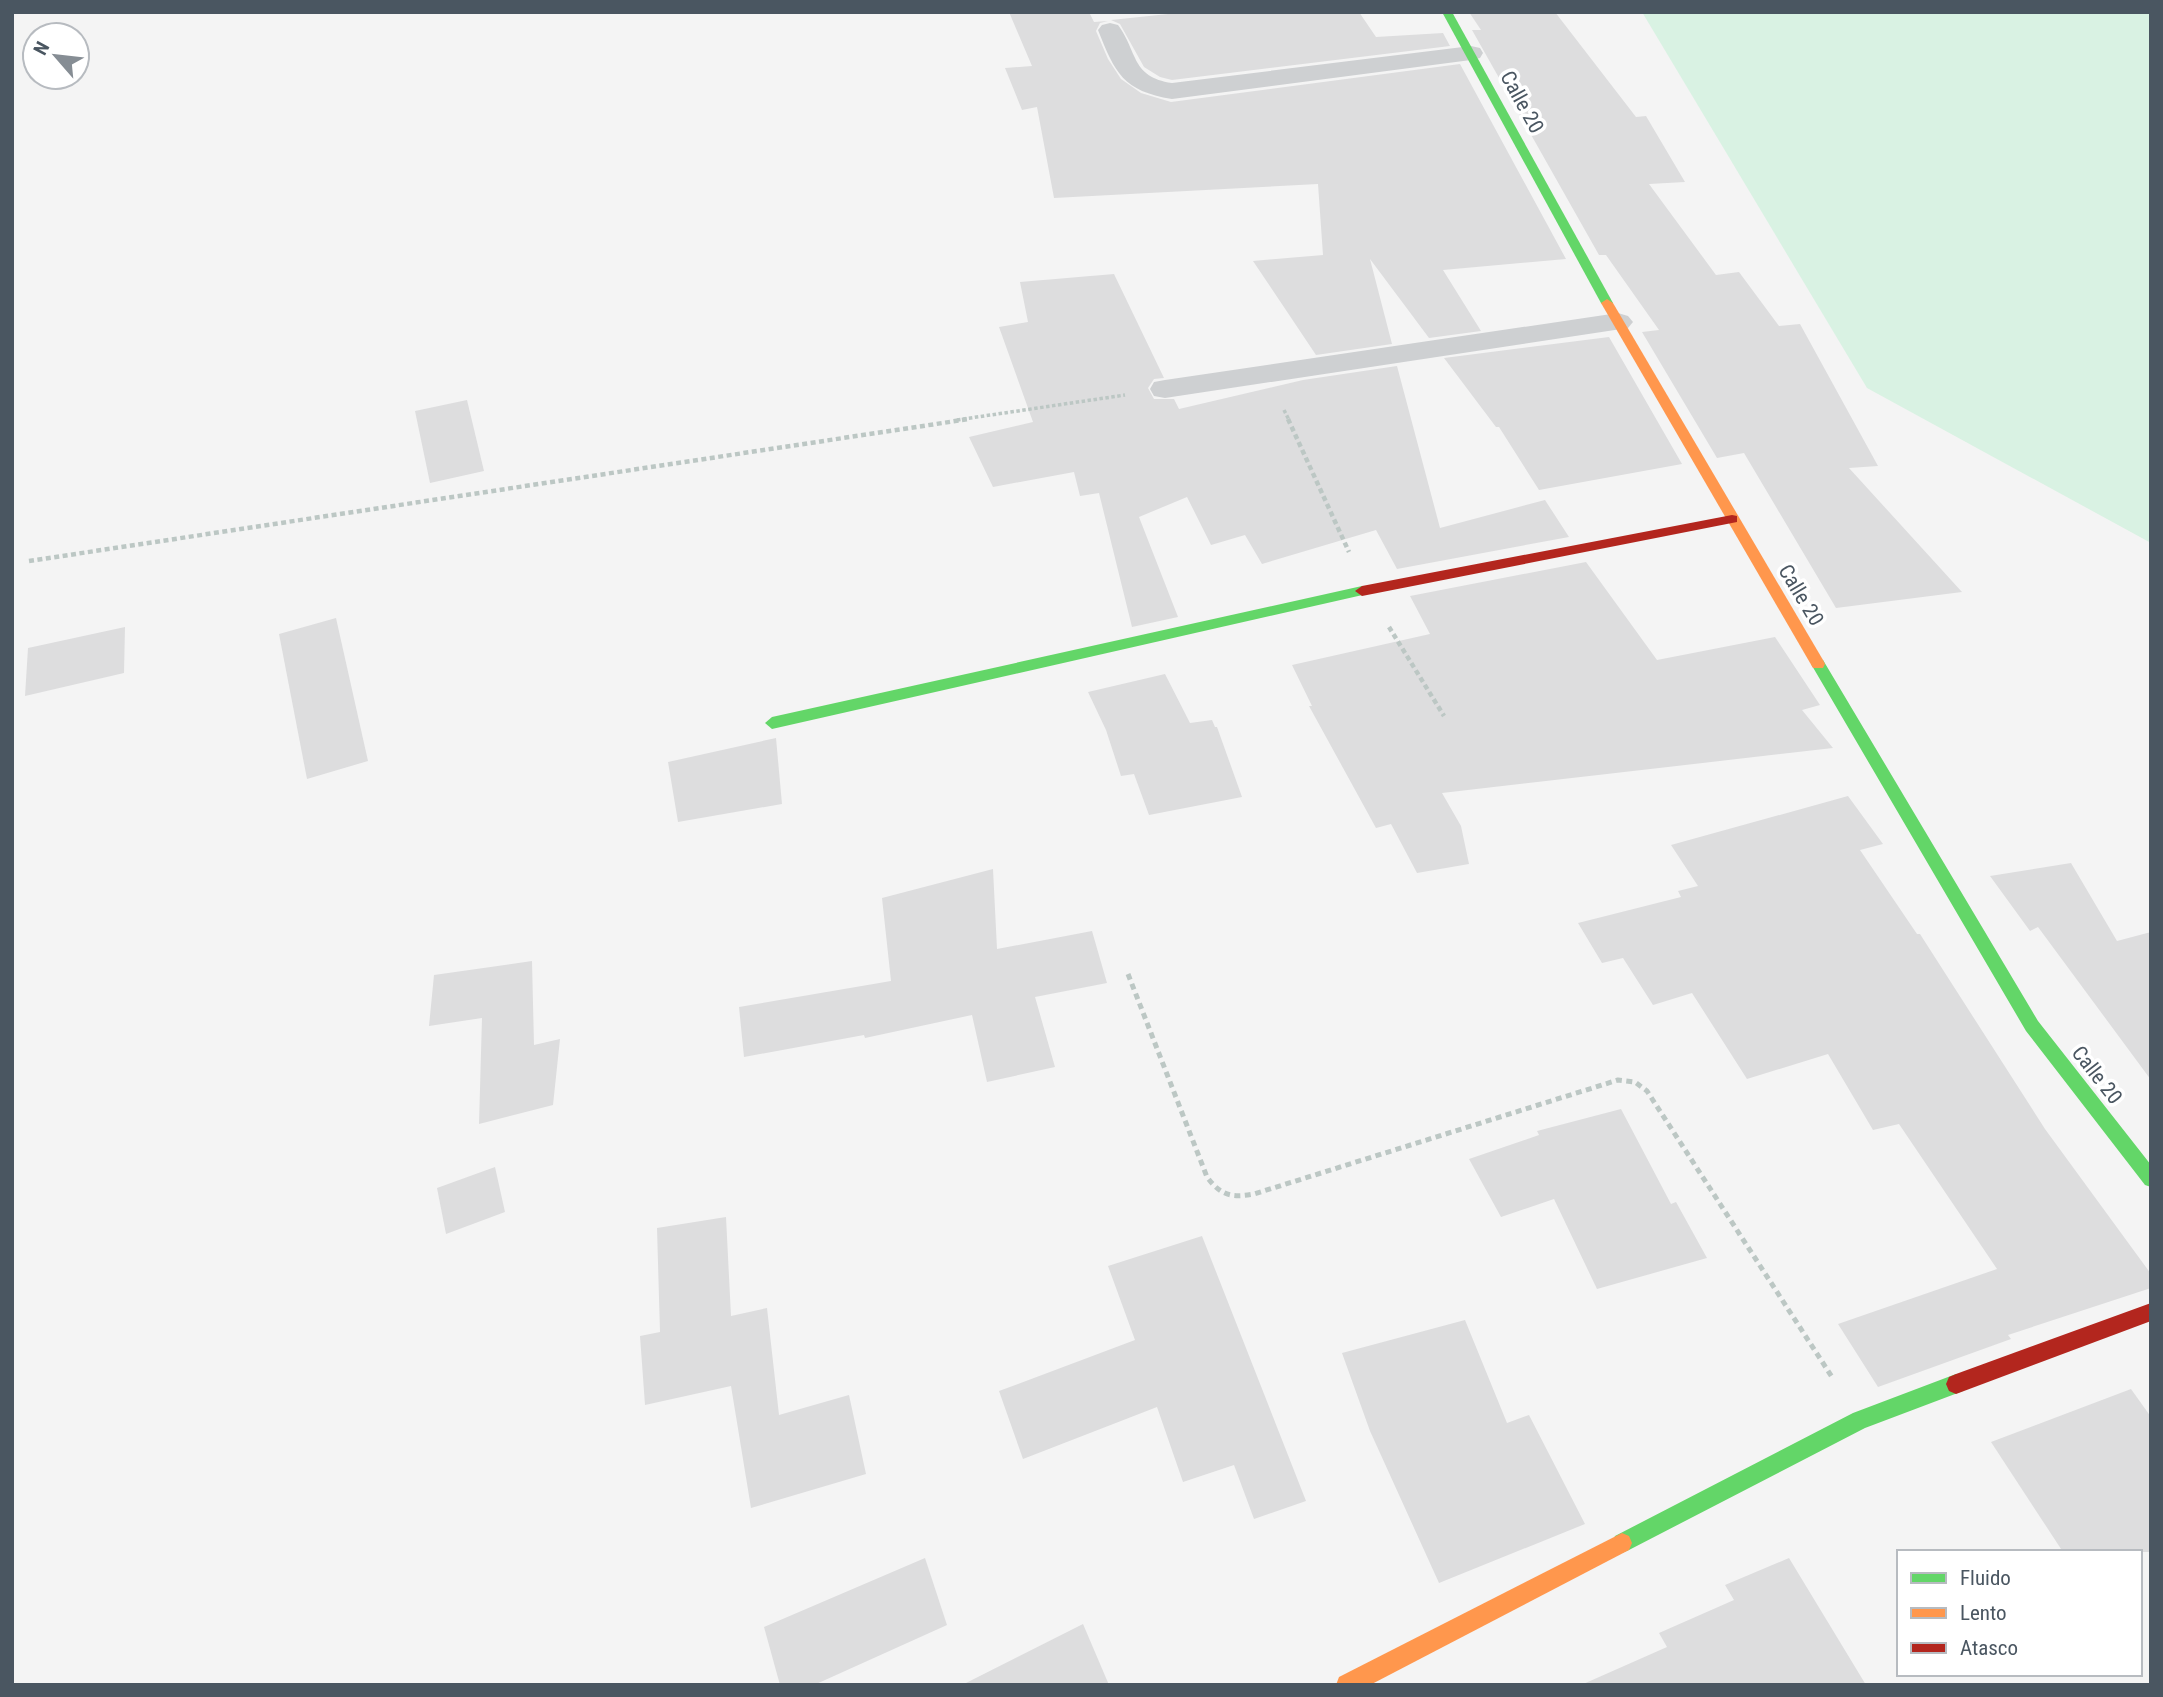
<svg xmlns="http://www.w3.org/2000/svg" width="2163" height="1697" viewBox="0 0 2163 1697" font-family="'Roboto Condensed',sans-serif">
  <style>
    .green { fill: #d9f2e3 }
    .building { fill: #ddddde }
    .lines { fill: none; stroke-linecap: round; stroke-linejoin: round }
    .path-far2 { stroke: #bcc7c4; stroke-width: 3.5; stroke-dasharray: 3.5 2.5; stroke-linecap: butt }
    .path-far1 { stroke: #bcc7c4; stroke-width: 4.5; stroke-dasharray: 5 3.5; stroke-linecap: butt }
    .path { stroke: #bcc7c4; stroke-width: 5; stroke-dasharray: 6 4.5; stroke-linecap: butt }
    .street { fill: #ced0d2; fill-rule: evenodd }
    .fast { fill: #63d668; fill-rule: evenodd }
    .slow { fill: #ff974d; fill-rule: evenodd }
    .jam { fill: #b3261e; fill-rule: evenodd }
    .labels { text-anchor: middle; stroke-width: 7; stroke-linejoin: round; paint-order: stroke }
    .street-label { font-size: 21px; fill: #4a5661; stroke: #fff }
  </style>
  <rect width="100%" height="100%" fill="#f4f4f4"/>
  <polygon class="green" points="1642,12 2151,12 2151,543 1867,388"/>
  <g class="building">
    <polygon points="1009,12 1089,12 1094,22 1108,21 1100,23 1096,31 1108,59 1121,79 1141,93 1171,102 1460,64 1566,259 1443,270 1481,331 1429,338 1370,259 1392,344 1316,355 1253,261 1323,255 1318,184 1054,198 1037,107 1022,110 1005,68 1032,66"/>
    <polygon points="1187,12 1359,12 1376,37 1443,33 1450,46 1172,80 1160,77 1144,67 1120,24 1111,20"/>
    <polygon points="1469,12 1555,12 1636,117 1646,116 1685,182 1649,184 1716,275 1739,272 1779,326 1800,324 1878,466 1849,468 1962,592 1836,608 1744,453 1717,458 1642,332 1659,330 1606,255 1599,255 1472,30 1481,30"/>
    <polygon points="1114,274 1164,378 1154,379 1148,388 1154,399 1174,399 1179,409 1303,380 1397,366 1440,528 1545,500 1569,537 1397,569 1376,530 1262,564 1245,535 1211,545 1187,497 1139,517 1178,617 1132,627 1099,493 1080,496 1074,472 993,487 969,437 1033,422 999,327 1028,322 1020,282"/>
    <polygon points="1609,337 1682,464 1539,490 1499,427 1496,427 1444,358"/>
    <polygon points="467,400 484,471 430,483 415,411"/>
    <polygon points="1586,562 1657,660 1775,637 1820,705 1802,710 1833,748 1442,793 1461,826 1469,864 1417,873 1391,824 1376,828 1309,706 1312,706 1292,665 1430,634 1410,596"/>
    <polygon points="336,618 368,761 307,779 279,634"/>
    <polygon points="125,627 124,673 25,696 28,648"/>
    <polygon points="1165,674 1190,723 1212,720 1215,727 1217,727 1242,797 1149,815 1134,774 1121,776 1106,730 1088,692"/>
    <polygon points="776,738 782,804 678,822 668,762"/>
    <polygon points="1848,796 1883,844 1860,850 1917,934 1920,934 2045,1129 2151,1274 2151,1288 2008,1335 2011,1339 1878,1387 1838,1324 1997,1269 1899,1124 1873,1130 1828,1054 1747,1079 1692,993 1653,1005 1623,958 1602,963 1578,923 1681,897 1678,891 1698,886 1671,845"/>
    <polygon points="2071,863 2117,941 2151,932 2151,1080 2038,927 2030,931 1990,876"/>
    <polygon points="993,869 997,949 1092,931 1107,983 1035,997 1055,1067 987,1082 972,1015 865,1038 864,1035 744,1057 739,1007 891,981 882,898"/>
    <polygon points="532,961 534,1045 560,1039 553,1105 479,1124 482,1018 429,1026 434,975"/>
    <polygon points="1621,1109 1671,1204 1676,1202 1707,1258 1597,1289 1554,1199 1501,1217 1469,1159 1539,1135 1537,1131"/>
    <polygon points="495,1167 505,1212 446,1234 437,1188"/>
    <polygon points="726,1217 731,1316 767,1308 779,1415 849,1395 866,1474 751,1508 731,1386 645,1405 640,1336 660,1332 657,1228"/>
    <polygon points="1202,1236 1306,1501 1254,1519 1234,1465 1183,1482 1157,1407 1023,1459 999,1391 1135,1340 1108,1266"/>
    <polygon points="1465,1320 1507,1423 1529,1415 1585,1524 1439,1583 1370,1431 1342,1353"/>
    <polygon points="2131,1389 2151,1417 2151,1552 2063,1552 1991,1442"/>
    <polygon points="925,1558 947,1625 814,1685 780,1685 764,1627"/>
    <polygon points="1789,1558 1866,1685 1581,1685 1667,1647 1659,1633 1734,1600 1725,1585"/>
    <polygon points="1083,1624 1109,1685 962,1685"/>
  </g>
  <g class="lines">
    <g class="path-far2">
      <polyline points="1284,410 1289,420"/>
      <polyline points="957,420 1125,395"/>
    </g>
    <g class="path-far1">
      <polyline points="1288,419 1349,552"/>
      <polyline points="29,561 969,419"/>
      <polyline points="1389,627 1444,716"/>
    </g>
    <path class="path" d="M1128,974L1207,1177C1221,1196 1232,1198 1254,1194L1618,1080L1635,1082L1647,1091L1832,1377"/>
    <g class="street">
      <path d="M1110,23L1118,25C1138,52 1131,77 1172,83L1471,46L1480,48L1483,53L1480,58L1471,60L1172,99C1123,91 1115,73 1098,30L1102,25Z"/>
      <polygon points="1618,313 1628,316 1633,322 1628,328 1165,398 1154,396 1150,389 1154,382 1165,380"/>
    </g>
    <g class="fast">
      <polygon points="1442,12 1452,12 1613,303 1611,306 1607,307 1601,303"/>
      <polygon points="1362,586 1369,591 1367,594 772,729 765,723 772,717"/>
      <polygon points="1818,659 1823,660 2038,1021 2151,1165 2151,1187 2145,1185 2026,1031 1811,664"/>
      <polygon points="1956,1374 1963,1377 1966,1384 1963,1391 1865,1428 1629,1550 1622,1553 1615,1550 1612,1543 1615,1536 1853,1413"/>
    </g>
    <g class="slow">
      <polygon points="1607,299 1613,303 1823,660 1825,664 1823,668 1813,668 1601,303"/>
      <polygon points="1622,1533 1629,1536 1632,1543 1629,1550 1370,1685 1336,1685 1339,1677"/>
    </g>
    <g class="jam">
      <polygon points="1732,515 1737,516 1737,522 1362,596 1355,591 1362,586"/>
      <polygon points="2151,1303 2151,1321 1956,1394 1949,1391 1946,1384 1949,1377 1956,1374"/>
    </g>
  </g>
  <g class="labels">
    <g class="street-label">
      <text transform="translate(1522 102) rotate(61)" y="7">Calle 20</text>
      <text transform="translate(1801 595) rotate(59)" y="7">Calle 20</text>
      <text transform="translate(2097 1075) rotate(52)" y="7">Calle 20</text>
    </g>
  </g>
  <rect width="2163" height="1697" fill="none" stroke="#4a5661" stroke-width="28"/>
  <rect x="1897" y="1550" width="245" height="126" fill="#ffffff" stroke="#b7bbc0" stroke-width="2"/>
  <rect x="1911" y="1573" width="35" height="10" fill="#63d668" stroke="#b7bbc0" stroke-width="2"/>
  <text x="1960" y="1585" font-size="21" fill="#4a5661">Fluido</text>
  <rect x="1911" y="1608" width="35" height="10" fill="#ff974d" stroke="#b7bbc0" stroke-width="2"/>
  <text x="1960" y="1620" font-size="21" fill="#4a5661">Lento</text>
  <rect x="1911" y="1643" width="35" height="10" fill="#b3261e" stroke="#b7bbc0" stroke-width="2"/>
  <text x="1960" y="1655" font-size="21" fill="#4a5661">Atasco</text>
  <g transform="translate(56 56) rotate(298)"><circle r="33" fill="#ffffff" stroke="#b7bbc0" stroke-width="2"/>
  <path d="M0-5L12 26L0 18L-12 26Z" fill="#868d94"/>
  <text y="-10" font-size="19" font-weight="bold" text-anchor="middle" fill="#4a5661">N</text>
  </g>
</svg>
